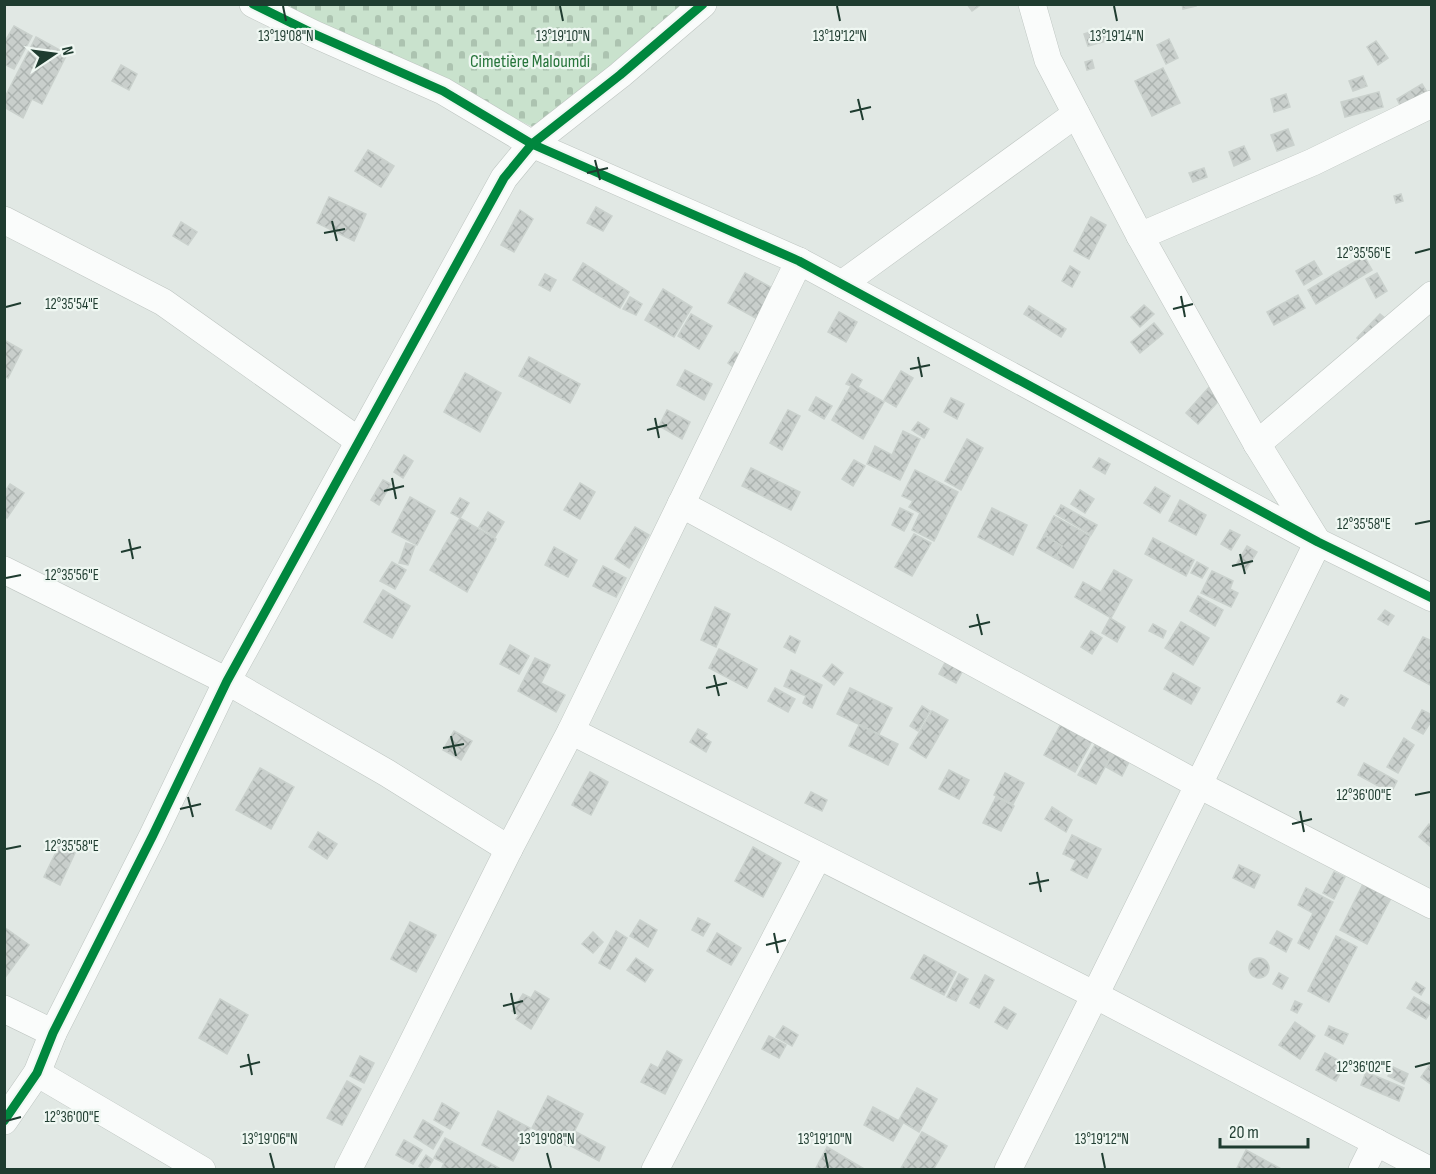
<svg xmlns="http://www.w3.org/2000/svg" width="1436" height="1174" viewBox="0 0 1436 1174" font-family="'Sofia Sans Condensed',sans-serif">
  <style>
    .cemetery { fill: url(#cemetery-stones) }
    .building { fill: url(#building-cross-hatch); stroke: #cad1cd; stroke-width: 1.5 }
    .lines { fill: none; stroke-linecap: round; stroke-linejoin: round }
    .minor-casing { stroke: #bec5c1; stroke-width: 28 }
    .minor { stroke: #fafcfb; stroke-width: 27 }
    .cycleway-casing { stroke: #eff7f2; stroke-width: 13 }
    .cycleway { stroke: #00873e; stroke-width: 9 }
    .ticks { fill: none; stroke: #1f3c30; stroke-width: 2 }
    .labels { text-anchor: middle; stroke-width: 4.5; stroke-linejoin: round; paint-order: stroke }
    .park-label { font-size: 18px; fill: #27753b; stroke: #eff7f2 }
    .ticks-label { font-size: 15px; text-anchor: middle; fill: #1f3c30; stroke: #eff7f2; stroke-width: 4.5; stroke-linejoin: round; paint-order: stroke }
  </style>
  <defs>
    <pattern id="cemetery-stones" width="16" height="16" patternUnits="userSpaceOnUse" patternTransform="scale(1.5)"><rect width="16" height="16" fill="#c9e2cd"/><path d="M2 7V4a2 2 0 0 1 4 0v3zM10 15v-3a2 2 0 0 1 4 0v3z" fill="#acc3b0"/></pattern>
    <pattern id="building-cross-hatch" width="8" height="8" patternUnits="userSpaceOnUse" patternTransform="scale(1.5)"><rect width="8" height="8" fill="#c9cfcc"/><path d="M0 0l8 8M0 8l8-8" fill="none" stroke="#acb3b0"/></pattern>
  </defs>
  <rect width="100%" height="100%" fill="#e1e8e4"/>
  <polygon class="cemetery" points="280,5 704,5 535,128"/>
  <g class="building">
    <polygon points="967,4 982,4 972,11"/>
    <polygon points="1182,4 1195,4 1196,6 1183,9"/>
    <polygon points="14,26 32,36 14,69 4,64 4,43"/>
    <polygon points="1102,28 1106,41 1088,46 1084,34"/>
    <polygon points="36,37 67,54 42,104 32,99 23,118 4,107 4,99"/>
    <polygon points="1169,39 1178,58 1166,64 1157,45"/>
    <polygon points="1376,41 1388,58 1378,65 1367,47"/>
    <polygon points="1092,60 1094,68 1087,70 1085,62"/>
    <polygon points="121,65 137,74 129,90 112,81"/>
    <polygon points="1163,68 1180,103 1152,116 1135,81"/>
    <polygon points="1363,76 1367,86 1353,91 1349,81"/>
    <polygon points="1422,84 1427,92 1401,107 1397,99"/>
    <polygon points="1379,92 1383,107 1345,117 1341,102"/>
    <polygon points="1286,94 1290,107 1274,112 1271,99"/>
    <polygon points="1288,129 1294,145 1277,151 1271,135"/>
    <polygon points="1244,146 1250,159 1234,166 1229,152"/>
    <polygon points="368,150 394,166 381,187 355,171"/>
    <polygon points="1204,168 1207,177 1193,182 1189,173"/>
    <polygon points="1401,194 1403,201 1396,203 1394,196"/>
    <polygon points="329,197 366,214 354,241 317,223"/>
    <polygon points="596,207 612,216 603,231 587,223"/>
    <polygon points="520,210 533,219 514,252 501,245"/>
    <polygon points="1091,217 1106,225 1089,259 1074,251"/>
    <polygon points="181,222 197,232 188,245 173,236"/>
    <polygon points="1364,256 1372,270 1316,304 1308,290"/>
    <polygon points="1314,261 1322,274 1304,285 1296,271"/>
    <polygon points="583,263 629,292 620,308 573,280"/>
    <polygon points="1070,266 1080,272 1072,287 1062,281"/>
    <polygon points="745,273 778,291 761,321 728,303"/>
    <polygon points="1377,273 1387,291 1376,298 1366,279"/>
    <polygon points="545,274 556,280 550,291 539,285"/>
    <polygon points="663,289 692,307 674,337 645,320"/>
    <polygon points="1298,295 1305,308 1274,325 1267,312"/>
    <polygon points="630,297 642,304 636,315 623,309"/>
    <polygon points="1144,305 1154,314 1140,327 1131,317"/>
    <polygon points="1029,306 1066,329 1061,337 1024,314"/>
    <polygon points="839,312 857,322 846,342 828,332"/>
    <polygon points="691,314 712,326 699,349 678,336"/>
    <polygon points="1380,314 1391,323 1367,348 1357,338"/>
    <polygon points="1154,323 1163,334 1140,353 1131,342"/>
    <polygon points="4,340 22,350 8,378 4,376"/>
    <polygon points="735,352 744,358 736,369 728,363"/>
    <polygon points="529,357 580,384 570,403 519,376"/>
    <polygon points="685,370 712,384 704,400 677,385"/>
    <polygon points="901,371 913,378 896,407 884,400"/>
    <polygon points="465,373 501,393 480,432 444,412"/>
    <polygon points="852,374 862,380 858,387 884,402 863,439 832,420 851,386 846,384"/>
    <polygon points="1211,385 1223,396 1198,424 1186,413"/>
    <polygon points="816,397 832,406 824,419 809,410"/>
    <polygon points="951,398 964,404 957,419 944,412"/>
    <polygon points="667,410 690,422 682,439 659,426"/>
    <polygon points="788,410 800,416 782,450 770,443"/>
    <polygon points="918,422 929,429 924,438 912,430"/>
    <polygon points="903,431 920,439 900,480 867,464 875,446 892,455"/>
    <polygon points="967,439 983,448 961,490 945,481"/>
    <polygon points="404,455 413,461 403,478 394,472"/>
    <polygon points="1099,458 1110,464 1105,474 1093,467"/>
    <polygon points="854,460 865,466 853,486 842,479"/>
    <polygon points="751,468 800,492 791,510 742,486"/>
    <polygon points="915,470 958,492 934,541 912,530 920,513 909,507 913,501 902,496"/>
    <polygon points="383,480 391,484 379,505 371,500"/>
    <polygon points="580,483 595,492 580,519 564,510"/>
    <polygon points="10,484 24,493 7,518 4,516 4,493"/>
    <polygon points="1155,487 1170,496 1160,513 1144,503"/>
    <polygon points="1080,490 1094,499 1085,513 1071,504"/>
    <polygon points="410,497 435,511 417,545 392,532"/>
    <polygon points="460,498 469,503 460,518 451,513"/>
    <polygon points="1180,500 1206,515 1196,535 1169,521"/>
    <polygon points="1061,505 1097,525 1091,535 1056,514"/>
    <polygon points="900,508 913,514 904,531 892,525"/>
    <polygon points="992,508 1027,525 1013,555 978,537"/>
    <polygon points="488,512 504,522 495,537 479,527"/>
    <polygon points="1054,516 1090,536 1073,568 1055,558 1062,546 1044,535"/>
    <polygon points="460,518 496,539 467,592 430,570"/>
    <polygon points="635,527 649,535 629,568 615,559"/>
    <polygon points="1230,530 1240,535 1231,550 1221,544"/>
    <polygon points="914,534 931,543 912,576 895,567"/>
    <polygon points="1044,535 1062,546 1055,558 1037,548"/>
    <polygon points="1153,538 1194,560 1186,576 1145,554"/>
    <polygon points="406,543 415,546 408,565 399,563"/>
    <polygon points="1247,546 1257,552 1246,570 1237,563"/>
    <polygon points="554,547 577,560 568,577 545,565"/>
    <polygon points="392,562 406,570 395,589 380,581"/>
    <polygon points="1197,562 1208,568 1202,578 1191,573"/>
    <polygon points="603,566 626,578 616,597 593,586"/>
    <polygon points="1114,570 1132,580 1111,618 1075,597 1083,582 1101,592"/>
    <polygon points="1212,571 1233,581 1230,589 1238,593 1231,607 1201,593"/>
    <polygon points="383,590 410,606 392,638 364,622"/>
    <polygon points="1198,596 1223,610 1215,626 1190,611"/>
    <polygon points="715,607 730,614 716,647 701,640"/>
    <polygon points="1385,610 1394,616 1388,625 1378,619"/>
    <polygon points="1110,618 1125,627 1117,642 1102,633"/>
    <polygon points="1181,622 1209,638 1193,665 1165,648"/>
    <polygon points="1153,624 1166,631 1163,638 1149,631"/>
    <polygon points="1091,631 1102,638 1092,654 1081,647"/>
    <polygon points="790,636 800,641 795,653 784,647"/>
    <polygon points="1423,637 1432,641 1432,686 1404,671"/>
    <polygon points="510,645 529,656 519,674 500,664"/>
    <polygon points="719,649 757,669 747,688 709,668"/>
    <polygon points="535,658 550,665 541,683 565,695 556,712 518,691"/>
    <polygon points="946,661 963,670 956,683 939,674"/>
    <polygon points="832,664 843,673 834,685 823,676"/>
    <polygon points="791,670 822,685 812,708 803,703 806,696 784,686"/>
    <polygon points="1173,673 1200,688 1191,704 1164,689"/>
    <polygon points="775,688 795,699 788,712 768,701"/>
    <polygon points="850,688 892,708 879,734 837,714"/>
    <polygon points="1341,695 1348,699 1344,706 1337,702"/>
    <polygon points="922,706 930,711 918,731 910,726"/>
    <polygon points="1422,710 1432,715 1432,720 1423,734 1412,728"/>
    <polygon points="932,711 948,720 926,758 910,748"/>
    <polygon points="1061,724 1092,741 1075,772 1044,755"/>
    <polygon points="859,725 898,744 888,765 849,746"/>
    <polygon points="698,729 707,734 704,738 711,742 706,752 690,742"/>
    <polygon points="454,731 472,741 461,760 443,750"/>
    <polygon points="1404,738 1414,745 1398,773 1387,767"/>
    <polygon points="1097,741 1114,750 1096,784 1078,775"/>
    <polygon points="1114,751 1130,760 1122,776 1106,767"/>
    <polygon points="1364,763 1397,781 1391,793 1358,775"/>
    <polygon points="260,768 294,787 271,829 236,810"/>
    <polygon points="949,770 969,780 959,799 939,789"/>
    <polygon points="590,772 608,782 591,815 572,805"/>
    <polygon points="1005,773 1024,783 1013,804 994,795"/>
    <polygon points="811,792 827,800 822,811 805,803"/>
    <polygon points="996,797 1014,806 1001,831 983,823"/>
    <polygon points="1052,807 1072,820 1066,832 1045,819"/>
    <polygon points="1429,824 1432,826 1431,847 1419,837"/>
    <polygon points="318,832 337,844 327,859 309,847"/>
    <polygon points="1072,835 1101,849 1087,878 1071,870 1076,860 1063,854"/>
    <polygon points="59,846 75,853 60,885 44,877"/>
    <polygon points="753,847 781,863 763,897 735,881"/>
    <polygon points="1239,865 1260,875 1254,888 1233,878"/>
    <polygon points="1334,872 1345,877 1334,899 1323,893"/>
    <polygon points="1363,884 1391,898 1367,944 1340,930"/>
    <polygon points="1306,888 1333,902 1309,949 1298,943 1313,913 1298,905"/>
    <polygon points="698,918 710,924 703,936 692,930"/>
    <polygon points="640,920 657,930 648,947 630,936"/>
    <polygon points="410,922 436,935 416,972 391,959"/>
    <polygon points="4,927 29,945 4,979"/>
    <polygon points="616,931 627,938 610,969 599,963"/>
    <polygon points="1277,931 1292,939 1286,952 1270,943"/>
    <polygon points="593,932 603,942 593,953 582,944"/>
    <polygon points="717,933 741,948 731,965 707,951"/>
    <polygon points="1336,936 1357,947 1329,1002 1308,991"/>
    <polygon points="924,955 956,972 944,995 911,978"/>
    <circle cx="1259" cy="968" r="10"/>
    <polygon points="636,958 653,970 645,982 627,970"/>
    <polygon points="1279,973 1288,978 1282,989 1273,984"/>
    <polygon points="959,974 968,979 956,1001 947,997"/>
    <polygon points="985,975 994,980 979,1008 970,1003"/>
    <polygon points="1416,982 1425,988 1421,995 1412,989"/>
    <polygon points="535,991 549,999 531,1029 516,1019 519,1015 512,1011 523,994 531,998"/>
    <polygon points="1414,997 1432,1007 1432,1010 1426,1019 1407,1008"/>
    <polygon points="220,999 248,1015 227,1054 199,1038"/>
    <polygon points="1295,1001 1302,1004 1297,1013 1291,1010"/>
    <polygon points="1004,1007 1016,1014 1007,1029 995,1022"/>
    <polygon points="1295,1022 1315,1036 1300,1059 1279,1045"/>
    <polygon points="783,1026 798,1035 792,1046 776,1037"/>
    <polygon points="1329,1026 1348,1034 1343,1044 1325,1035"/>
    <polygon points="769,1036 786,1045 779,1058 762,1049"/>
    <polygon points="667,1051 682,1060 665,1094 641,1082 651,1064 658,1068"/>
    <polygon points="1325,1053 1345,1064 1336,1081 1316,1070"/>
    <polygon points="360,1056 374,1063 364,1083 350,1076"/>
    <polygon points="1431,1063 1432,1063 1432,1085 1421,1077"/>
    <polygon points="1393,1067 1408,1074 1404,1084 1388,1076"/>
    <polygon points="1366,1072 1404,1088 1399,1101 1361,1085"/>
    <polygon points="347,1081 361,1089 342,1125 327,1118"/>
    <polygon points="917,1088 937,1099 919,1132 899,1120"/>
    <polygon points="548,1096 583,1114 567,1146 532,1128"/>
    <polygon points="442,1103 459,1113 450,1129 434,1120"/>
    <polygon points="873,1107 903,1123 893,1141 864,1125"/>
    <polygon points="498,1111 530,1128 513,1161 482,1145"/>
    <polygon points="423,1120 443,1132 433,1149 414,1137"/>
    <polygon points="576,1132 605,1147 599,1161 569,1145"/>
    <polygon points="922,1132 947,1146 933,1170 900,1170"/>
    <polygon points="445,1138 499,1168 498,1170 441,1170 444,1163 434,1158"/>
    <polygon points="404,1140 422,1150 413,1164 396,1155"/>
    <polygon points="827,1147 866,1170 815,1170"/>
    <polygon points="1246,1150 1283,1170 1236,1170"/>
    <polygon points="426,1155 433,1160 427,1170 424,1170 419,1166"/>
  </g>
  <g class="lines">
    <defs>
      <g id="minor">
        <polyline points="253,4 314,34 443,91 532,144 799,261 1318,542 1432,598"/>
        <polyline points="1032,4 1048,60 1140,236 1257,444 1317,541"/>
        <polyline points="4,220 163,302 359,441"/>
        <polyline points="1140,236 1313,162 1432,104"/>
        <polyline points="842,284 1076,114"/>
        <polyline points="1257,444 1432,295"/>
        <polyline points="681,504 1199,785 1432,905"/>
        <polyline points="4,570 227,681 387,773 509,849"/>
        <polyline points="571,731 1095,995 1429,1170"/>
        <polyline points="4,1009 53,1033"/>
        <polyline points="37,1073 202,1170"/>
        <polyline points="4,1121 37,1073 53,1033 153,835 227,681 504,178 532,144 620,75 703,4"/>
        <polyline points="348,1170 402,1064 509,849 571,731 799,261"/>
        <polyline points="655,1170 818,856"/>
        <polyline points="1008,1170 1095,995 1318,542"/>
        <polyline points="1362,1170 1376,1142"/>
      </g>
    </defs>
    <use href="#minor" class="minor-casing"/>
    <use href="#minor" class="minor"/>
    <defs>
      <g id="cycleway">
        <polyline points="253,4 314,34 443,91 532,144 799,261 1318,542 1432,598"/>
        <polyline points="4,1121 37,1073 53,1033 153,835 227,681 504,178 532,144 620,75 703,4"/>
      </g>
    </defs>
    <use href="#cycleway" class="cycleway-casing"/>
    <use href="#cycleway" class="cycleway"/>
  </g>
  <path class="ticks" d="M283,6L286,21M560,6L563,21M837,6L840,21M1114,6L1117,21M858,99L863,120M850,112L871,107M595,160L600,180M587,173L608,168M332,221L337,241M324,233L345,229M1415,253L1430,249M1181,296L1185,317M6,307L21,303M1173,309L1193,304M918,357L922,377M910,369L930,365M655,418L659,438M647,430L667,425M392,478L396,499M384,491L404,486M1415,524L1430,521M129,539L133,559M121,552L141,547M1240,554L1245,574M1232,566L1253,561M6,578L21,575M977,614L982,635M969,627L990,622M714,675L719,696M706,688L727,683M451,736L456,756M443,748L464,744M1415,795L1430,792M188,797L193,817M180,809L201,804M1300,811L1304,832M1292,824L1312,819M6,849L21,846M1037,872L1041,892M1029,884L1049,880M774,933L778,953M766,945L786,940M511,993L515,1014M503,1006L523,1001M248,1054L252,1075M240,1067L260,1062M1415,1067L1430,1063M6,1121L21,1117M270,1153L274,1168M547,1153L551,1168M825,1153L828,1168M1102,1153L1105,1168"/>
  <g class="labels">
    <g class="park-label">
      <text x="530" y="67">Cimetière Maloumdi</text>
    </g>
  </g>
  <g class="ticks-label">
    <text x="286" y="41">13°19'08"N</text>
    <text x="563" y="41">13°19'10"N</text>
    <text x="840" y="41">13°19'12"N</text>
    <text x="1117" y="41">13°19'14"N</text>
    <text x="1364" y="258">12°35'56"E</text>
    <text x="72" y="309">12°35'54"E</text>
    <text x="1364" y="529">12°35'58"E</text>
    <text x="72" y="580">12°35'56"E</text>
    <text x="1364" y="800">12°36'00"E</text>
    <text x="72" y="851">12°35'58"E</text>
    <text x="1364" y="1072">12°36'02"E</text>
    <text x="72" y="1122">12°36'00"E</text>
    <text x="270" y="1144">13°19'06"N</text>
    <text x="547" y="1144">13°19'08"N</text>
    <text x="825" y="1144">13°19'10"N</text>
    <text x="1102" y="1144">13°19'12"N</text>
  </g>
  <rect width="1436" height="1174" fill="none" stroke="#1f3c30" stroke-width="12"/>
  <g transform="translate(54 54) rotate(77)" stroke="#eff7f2" stroke-width="4.5" paint-order="stroke">
  <path d="M0-4.5L10 22L0 15L-10 22Z" fill="#1f3c30"/>
  <text y="-9" font-size="16" font-weight="bold" text-anchor="middle" fill="#1f3c30">N</text>
  </g>
  <path d="M1220 1138v9h88v-9" fill="none" stroke="#1f3c30" stroke-width="3"/>
  <text x="1229" y="1138" font-size="18" fill="#1f3c30" stroke="#eff7f2" stroke-width="4.5" paint-order="stroke">20 m</text>
</svg>
